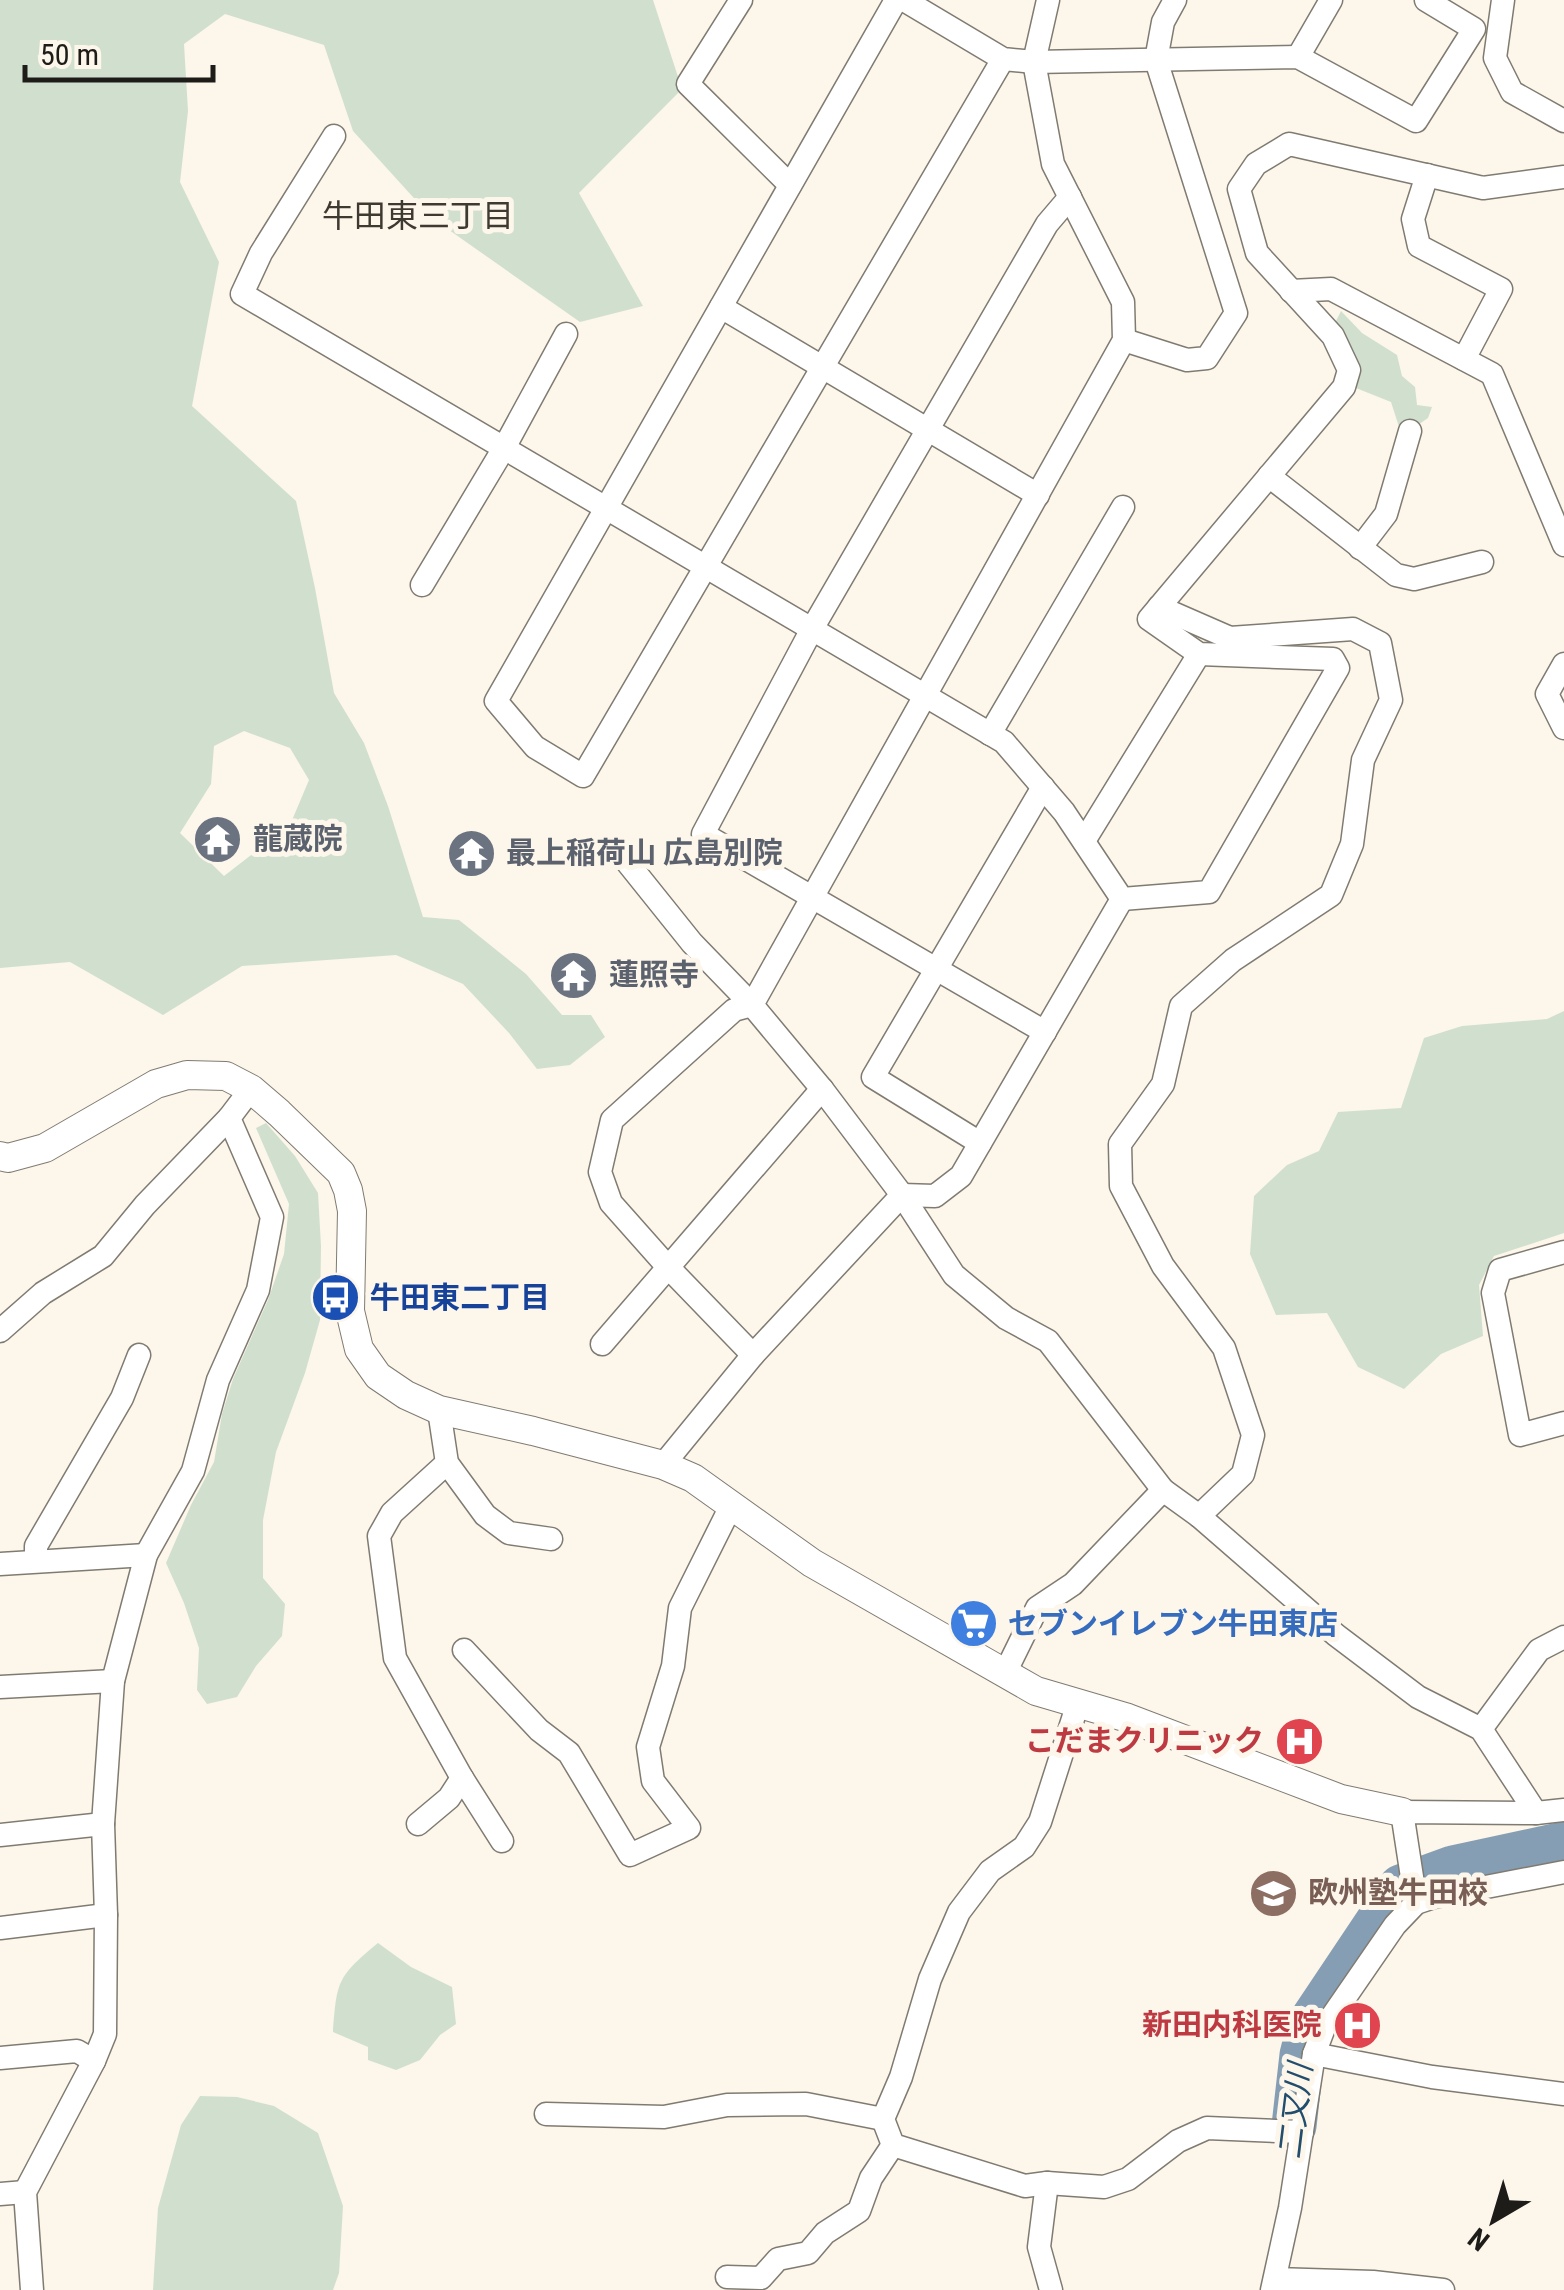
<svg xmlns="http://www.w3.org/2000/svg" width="1564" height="2290" viewBox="0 0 1564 2290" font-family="'Roboto Condensed','Noto Sans JP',sans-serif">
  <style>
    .green { fill: #d1e0ce; fill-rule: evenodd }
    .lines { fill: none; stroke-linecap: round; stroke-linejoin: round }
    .river { stroke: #859eb3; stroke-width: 45 }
    .minor-casing { stroke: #807b71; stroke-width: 25 }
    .tertiary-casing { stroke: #807b71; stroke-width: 30 }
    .minor { stroke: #fff; stroke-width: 22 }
    .tertiary { stroke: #fff; stroke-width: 28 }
    .labels { text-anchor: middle; stroke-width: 10; stroke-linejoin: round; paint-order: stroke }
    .worship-label { font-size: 30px; font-weight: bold; fill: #5b616d; stroke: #fcf6eb; text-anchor: start }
    .transit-label { font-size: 30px; font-weight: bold; fill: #164399; stroke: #fcf6eb; text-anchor: start }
    .shop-label { font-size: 30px; font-weight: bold; fill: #366cbe; stroke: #fcf6eb; text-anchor: start }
    .health-label { font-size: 30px; font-weight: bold; fill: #be3a42; stroke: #fcf6eb; text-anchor: end }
    .education-label { font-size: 30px; font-weight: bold; fill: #785e54; stroke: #fcf6eb; text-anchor: start }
    .neighbourhood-label { font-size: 32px; fill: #3f3a31; stroke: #fcf6eb }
    .water-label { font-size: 32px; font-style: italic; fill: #234d6d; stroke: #fcf6eb }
  </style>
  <rect width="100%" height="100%" fill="#fcf6eb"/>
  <g class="green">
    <path d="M0,0H653L682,89L579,193L643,306L580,322L432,218L353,131L324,45L225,14L184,44L188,111L180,182L219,262L192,406L296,501L315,588L334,693L364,743L388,806L423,917L459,920L526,974L562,1015H591L605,1037L570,1065L537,1069L509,1033L463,984L396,955L242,966L163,1015L70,962L0,968ZM244,731L290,748L309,780L290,825L224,876L180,833L211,784L214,746Z"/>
    <polygon points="1341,311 1362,333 1397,355 1402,376 1415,387 1417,405 1432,407 1428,418 1402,436 1391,402 1351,386 1334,325"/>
    <polygon points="1564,1011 1564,1233 1494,1256 1479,1285 1483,1336 1441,1354 1404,1389 1358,1367 1327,1313 1276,1315 1250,1254 1254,1196 1287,1165 1319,1151 1338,1112 1401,1108 1424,1038 1462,1026 1547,1019"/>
    <polygon points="266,1123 295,1156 318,1193 321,1246 320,1320 305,1373 276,1452 263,1520 263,1578 285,1604 282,1636 256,1666 237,1697 207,1704 197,1690 199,1648 184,1603 166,1563 191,1505 214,1462 222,1414 233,1379 268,1300 284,1254 289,1204 256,1128"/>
    <path d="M378,1943L411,1967L452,1987L456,2024L440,2035L420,2060L396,2070L368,2060V2047L333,2032C337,1981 337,1977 378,1943Z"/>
    <polygon points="200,2096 237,2097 274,2106 318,2133 343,2206 339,2273 333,2290 153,2290 158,2208 181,2125"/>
  </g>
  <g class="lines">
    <polyline class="river" points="1294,2126 1302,2055 1310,2023 1401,1887 1453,1868 1564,1844"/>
    <defs>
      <g id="minor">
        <polyline points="741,0 688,84 790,185"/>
        <polyline points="896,0 496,701 535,747 583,776 1003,59"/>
        <polyline points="904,0 1003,59 1034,62 1298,57 1416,121 1474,29 1426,0"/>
        <polyline points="1503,0 1495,58 1512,92 1564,121"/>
        <polyline points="1298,57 1331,0"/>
        <polyline points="334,136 261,253 242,294 1004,742 1064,812 1122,899 1209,892 1338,668 1333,659 1199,654 1149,619 1344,387 1349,370 1333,336 1257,253 1239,189 1256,164 1289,144 1483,188 1564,177"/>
        <polyline points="1427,175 1413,219 1419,246 1501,289 1464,359"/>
        <polyline points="1291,291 1331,289 1492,374 1564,545"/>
        <polyline points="721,307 1038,495"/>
        <polyline points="1124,340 1187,360 1207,358 1236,313 1156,60 1163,22 1175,0"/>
        <polyline points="1269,476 1396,575 1414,579 1482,562"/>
        <polyline points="1360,548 1386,514 1410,431"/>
        <polyline points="422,585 504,448 566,334"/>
        <polyline points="1159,607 1230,638 1353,629 1380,643 1391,700 1363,760 1352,844 1331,895 1233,960 1181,1006 1163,1084 1120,1144 1121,1186 1163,1266 1224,1348 1253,1435 1243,1474 1199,1516"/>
        <polyline points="1564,664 1547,694 1564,728"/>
        <polyline points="990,734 1123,507"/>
        <polyline points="1084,841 1199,654"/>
        <polyline points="619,852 692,943 752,1005 734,1010 612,1120 600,1172 611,1203 667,1266 753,1355"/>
        <polyline points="1045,1032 703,834 812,629 1047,224 1070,197"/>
        <polyline points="980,1143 873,1077 1043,787"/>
        <polyline points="902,1195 954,1275 1006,1318 1048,1341 1163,1490"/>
        <polyline points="902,1195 935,1196 961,1176 1122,899"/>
        <polyline points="1564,1252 1500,1270 1493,1293 1520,1435 1564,1423"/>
        <polyline points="0,1331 43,1293 103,1256 145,1205 229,1118"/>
        <polyline points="602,1344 822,1089"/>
        <polyline points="439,1410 447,1463 485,1515 509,1533 551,1539"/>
        <polyline points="447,1463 392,1513 379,1536 395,1658 462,1778 502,1841"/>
        <polyline points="663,1465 753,1355 902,1195 822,1089 752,1005 1124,340 1123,302 1053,164 1034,62 1048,0"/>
        <polyline points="36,1561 36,1546 122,1398 139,1355"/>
        <polyline points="0,1564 146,1555"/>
        <polyline points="464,1650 539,1730 569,1753 630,1855 689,1828 653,1781 648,1747 673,1666 680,1608 732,1504"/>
        <polyline points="1005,1673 1037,1608 1073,1584 1163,1490 1199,1516 1336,1635 1418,1697 1481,1729 1536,1813"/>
        <polyline points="0,1687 113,1681"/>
        <polyline points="1078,1703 1040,1822 1024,1847 990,1871 959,1912 930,1979 901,2077 883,2119 893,2145 1025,2186 1047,2183 1104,2187 1128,2179 1178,2141 1207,2128 1302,2132"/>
        <polyline points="1481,1729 1539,1650 1564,1637"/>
        <polyline points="418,1824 449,1798 462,1778"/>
        <polyline points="0,1835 103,1824"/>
        <polyline points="1416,1903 1402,1812 1536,1813 1564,1810"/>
        <polyline points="0,1928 106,1915"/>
        <polyline points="1314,2054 1432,2077 1564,2094"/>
        <polyline points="0,2058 77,2051 94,2061"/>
        <polyline points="546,2114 664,2117 727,2105 806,2104 883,2119"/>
        <polyline points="1047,2183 1039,2247 1051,2290"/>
        <polyline points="0,2194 25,2192"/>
        <polyline points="727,2277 761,2278 778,2259 808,2253 825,2233 859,2211 871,2178 893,2145"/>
        <polyline points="1275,2279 1373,2282 1443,2290"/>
        <polyline points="32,2290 25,2192 94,2061 105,2034 106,1915 103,1824 113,1681 146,1555 193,1471 218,1380 258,1290 272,1217 229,1118 251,1089"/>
        <polyline points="1272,2290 1290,2208 1314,2054 1324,2028 1395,1925 1416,1903 1434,1897 1564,1872"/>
      </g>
      <polyline id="tertiary" points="0,1156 8,1158 45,1148 156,1084 187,1075 226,1076 251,1089 279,1113 341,1173 348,1190 352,1211 350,1311 359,1349 378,1376 406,1395 439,1410 533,1431 663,1465 693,1478 812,1563 1036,1691 1128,1718 1341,1799 1402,1812"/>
    </defs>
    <use href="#minor" class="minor-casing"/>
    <use href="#tertiary" class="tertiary-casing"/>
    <use href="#minor" class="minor"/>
    <use href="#tertiary" class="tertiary"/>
  </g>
  <defs>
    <symbol id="temple-disc" viewBox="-11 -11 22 22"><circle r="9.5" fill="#6b7280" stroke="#fcf6eb"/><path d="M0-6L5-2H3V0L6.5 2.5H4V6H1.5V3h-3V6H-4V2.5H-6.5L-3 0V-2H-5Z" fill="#fff"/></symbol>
    <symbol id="bus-disc" viewBox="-11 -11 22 22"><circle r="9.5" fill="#1a4fb4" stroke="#fcf6eb"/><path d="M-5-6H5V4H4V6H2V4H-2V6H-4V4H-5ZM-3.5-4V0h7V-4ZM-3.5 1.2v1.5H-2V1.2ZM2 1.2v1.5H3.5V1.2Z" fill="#fff"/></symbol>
    <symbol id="supermarket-disc" viewBox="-11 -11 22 22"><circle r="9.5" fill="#3f7fe0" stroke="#fcf6eb"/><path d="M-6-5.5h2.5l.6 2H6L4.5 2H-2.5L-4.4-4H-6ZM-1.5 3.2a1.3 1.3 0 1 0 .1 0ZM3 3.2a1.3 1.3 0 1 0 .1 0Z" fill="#fff"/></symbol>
    <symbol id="hospital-disc" viewBox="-11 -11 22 22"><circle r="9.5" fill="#e0444e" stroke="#fcf6eb"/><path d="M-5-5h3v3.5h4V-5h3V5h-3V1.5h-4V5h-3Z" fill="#fff"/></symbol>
    <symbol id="school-disc" viewBox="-11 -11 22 22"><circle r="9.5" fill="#8d6e63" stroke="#fcf6eb"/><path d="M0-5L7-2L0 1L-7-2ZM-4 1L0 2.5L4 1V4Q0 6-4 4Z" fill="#fff"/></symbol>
  </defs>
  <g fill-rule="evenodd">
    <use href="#temple-disc" x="190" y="812" width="55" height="55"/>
    <use href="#temple-disc" x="444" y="826" width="55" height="55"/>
    <use href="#temple-disc" x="546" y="948" width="55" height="55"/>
    <use href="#bus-disc" x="308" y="1270" width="55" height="55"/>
    <use href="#supermarket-disc" x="946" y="1596" width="55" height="55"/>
    <use href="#hospital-disc" x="1272" y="1714" width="55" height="55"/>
    <use href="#school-disc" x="1246" y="1866" width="55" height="55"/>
    <use href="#hospital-disc" x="1330" y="1998" width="55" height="55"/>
  </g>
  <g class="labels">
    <g class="worship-label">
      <text x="253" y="849">龍蔵院</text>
      <text x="506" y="863">最上稲荷山 広島別院</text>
      <text x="609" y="985">蓮照寺</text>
    </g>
    <g class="transit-label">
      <text x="370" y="1308">牛田東二丁目</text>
    </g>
    <g class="shop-label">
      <text x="1008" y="1634">セブンイレブン牛田東店</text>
    </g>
    <g class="health-label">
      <text x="1264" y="1751">こだまクリニック</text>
      <text x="1322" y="2035">新田内科医院</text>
    </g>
    <g class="education-label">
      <text x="1308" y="1903">欧州塾牛田校</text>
    </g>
    <g class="neighbourhood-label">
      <text x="418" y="227">牛田東三丁目</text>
    </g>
    <g class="water-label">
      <text transform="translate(1295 2111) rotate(-83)" y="11">二又川</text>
    </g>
  </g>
  <g transform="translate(1494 2220) rotate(218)" stroke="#fcf6eb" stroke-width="8" paint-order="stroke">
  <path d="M0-8L18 38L0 25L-18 38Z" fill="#1e1c18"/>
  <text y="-15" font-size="28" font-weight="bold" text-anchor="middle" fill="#1e1c18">N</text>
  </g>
  <path d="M25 65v15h188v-15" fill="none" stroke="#1e1c18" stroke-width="5"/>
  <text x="40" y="65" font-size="30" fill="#1e1c18" stroke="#fcf6eb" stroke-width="8" paint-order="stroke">50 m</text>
</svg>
